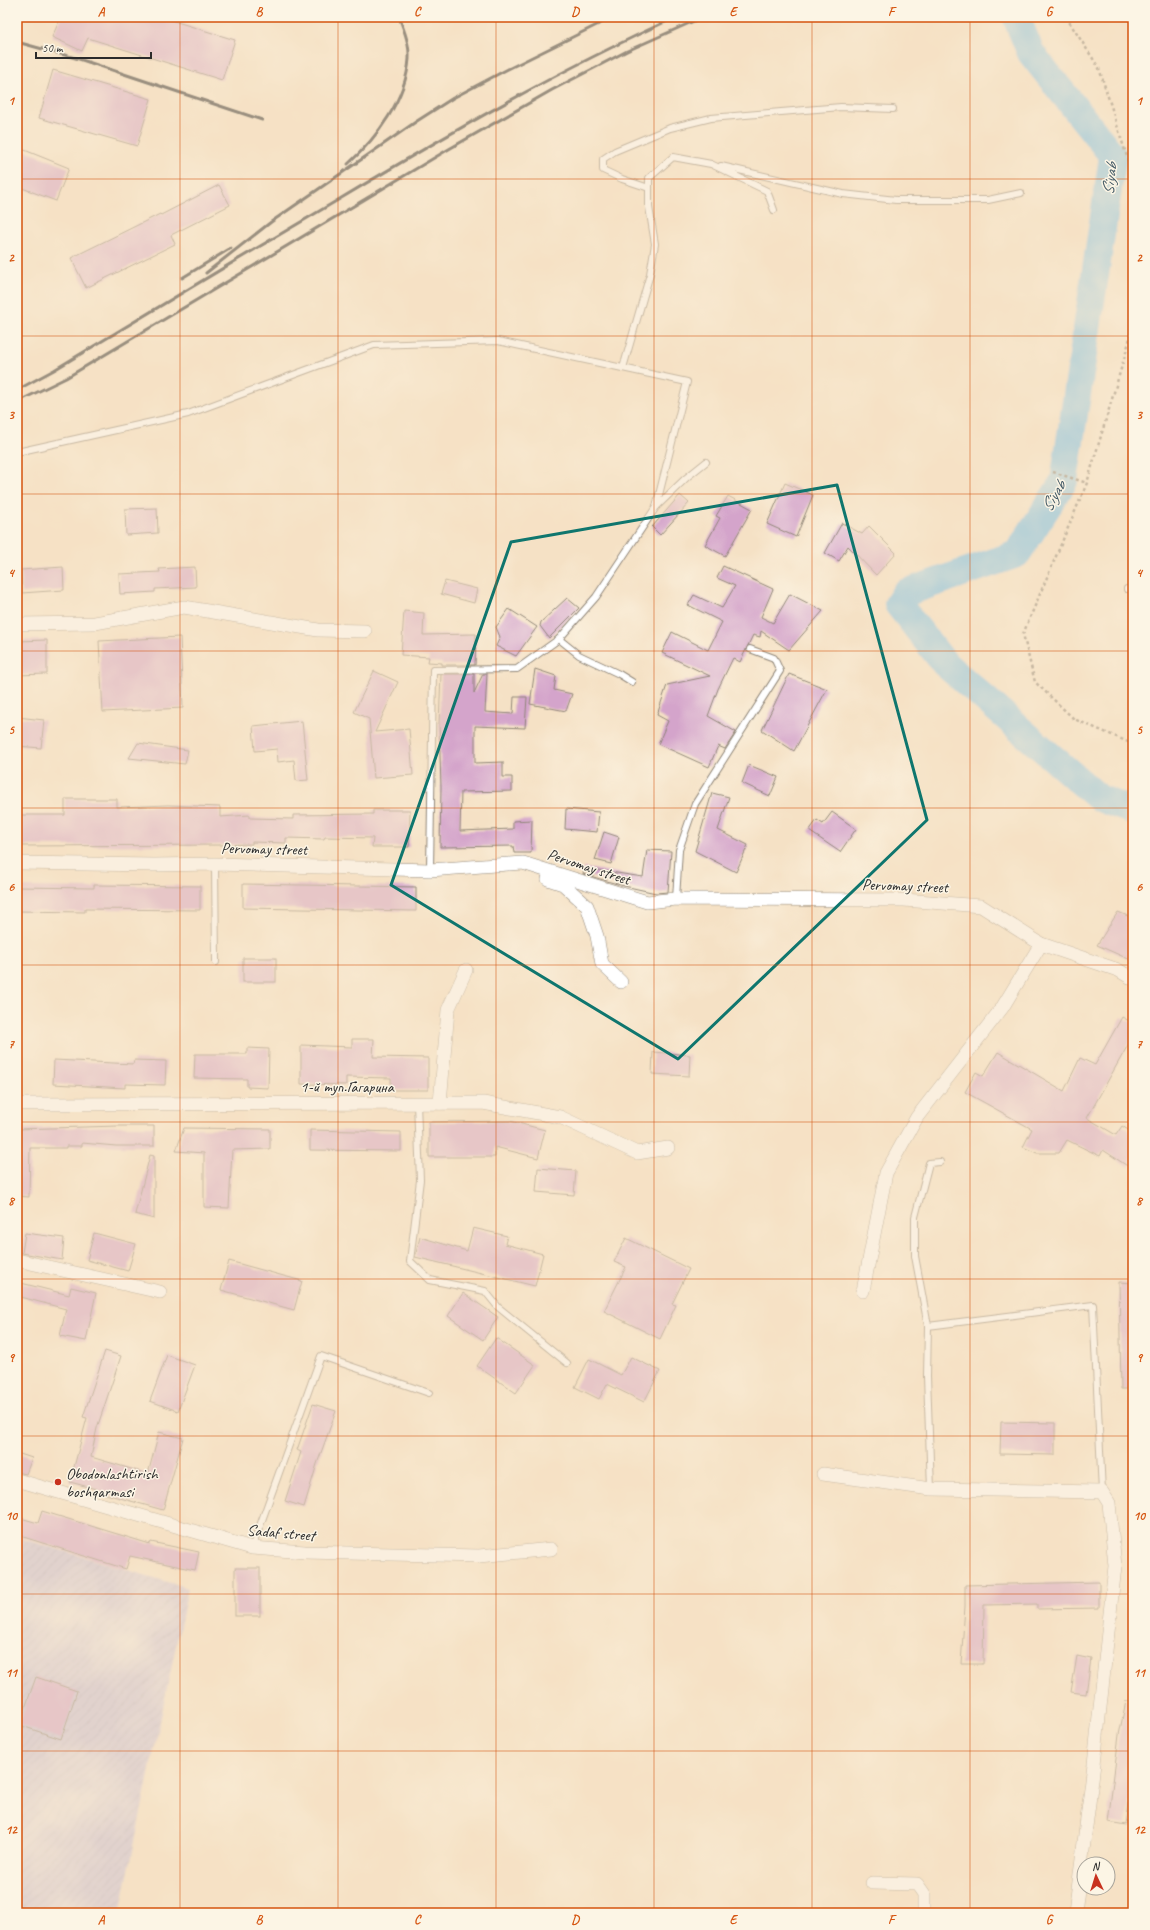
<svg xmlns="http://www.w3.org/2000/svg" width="1150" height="1930" viewBox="0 0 1150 1930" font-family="Caveat,sans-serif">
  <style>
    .industrial { fill: url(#industrial-furrows) }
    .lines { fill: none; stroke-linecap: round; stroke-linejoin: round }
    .river { stroke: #70beea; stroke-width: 28 }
    .building { fill: #d4a4cb }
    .lane-casing { stroke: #908678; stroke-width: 8 }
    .street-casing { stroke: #908678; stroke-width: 14 }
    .path { stroke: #908678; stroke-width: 2.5; stroke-dasharray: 3 3; stroke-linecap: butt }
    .lane { stroke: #fff; stroke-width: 6 }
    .street { stroke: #fff; stroke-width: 13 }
    .rail { stroke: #2b2b2b; stroke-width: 3 }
    .marked { fill: none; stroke: #0f766e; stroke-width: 3; stroke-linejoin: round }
    .grid { fill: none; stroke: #d5540f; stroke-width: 1; stroke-opacity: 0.55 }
    .poi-dot { fill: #c8321e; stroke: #fcf5e5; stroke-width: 1.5 }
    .labels { text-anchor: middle; stroke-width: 3; stroke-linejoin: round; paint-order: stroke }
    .street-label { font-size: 16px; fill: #2b2b2b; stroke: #fcf5e5 }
    .poi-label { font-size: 16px; fill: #2b2b2b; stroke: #fcf5e5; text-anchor: start }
    .water-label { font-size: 17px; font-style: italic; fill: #405764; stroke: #fcf5e5 }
    .neatline { fill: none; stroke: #d5540f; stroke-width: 1.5 }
    .grid-label { font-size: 13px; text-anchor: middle; font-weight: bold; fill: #d5540f }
  </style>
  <defs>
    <pattern id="industrial-furrows" width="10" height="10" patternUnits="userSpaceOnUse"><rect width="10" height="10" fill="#c8bfd8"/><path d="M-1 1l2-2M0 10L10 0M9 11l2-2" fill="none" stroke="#aca4ba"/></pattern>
  </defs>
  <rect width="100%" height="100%" fill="#fcf5e5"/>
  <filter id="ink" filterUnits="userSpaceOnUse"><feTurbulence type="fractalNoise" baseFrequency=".025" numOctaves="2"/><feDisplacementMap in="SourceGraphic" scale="8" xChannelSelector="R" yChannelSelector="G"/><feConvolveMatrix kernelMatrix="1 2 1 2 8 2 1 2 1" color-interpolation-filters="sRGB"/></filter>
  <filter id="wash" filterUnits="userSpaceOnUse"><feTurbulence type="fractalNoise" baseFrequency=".012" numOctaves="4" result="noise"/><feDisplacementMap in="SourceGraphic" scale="16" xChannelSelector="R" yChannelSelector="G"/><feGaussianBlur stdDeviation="0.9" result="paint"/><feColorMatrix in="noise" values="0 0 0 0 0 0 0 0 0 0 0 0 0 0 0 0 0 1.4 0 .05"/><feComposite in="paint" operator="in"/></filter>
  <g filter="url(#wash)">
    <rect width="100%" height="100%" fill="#f5e1c5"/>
    <polygon class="industrial" points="17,1537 188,1588 120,1913 17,1913"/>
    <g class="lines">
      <polyline class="river" points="1016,17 1031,53 1113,156 1064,481 1017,554 905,593 898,604 945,664 1099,798 1133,811"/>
    </g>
    <g id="blocks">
      <g class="building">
        <polygon points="61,17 161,17 235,40 222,80 88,38 82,51 52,37"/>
        <polygon points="53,70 151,99 137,146 39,118"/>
        <polygon points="17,147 69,168 56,201 17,186"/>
        <polygon points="219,185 230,205 171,235 175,244 86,288 71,258 160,214 161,215"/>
        <polygon points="785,483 813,495 796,537 767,524"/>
        <polygon points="680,495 689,503 660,535 652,527"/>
        <polygon points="728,496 752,509 725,556 705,545 720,518 716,516"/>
        <polygon points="157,508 158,533 126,535 125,509"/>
        <polygon points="842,523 862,534 869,526 896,553 876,575 848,546 839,561 825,553"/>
        <polygon points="723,566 773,589 761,617 773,623 790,594 823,611 789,650 761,631 760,637 753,635 740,662 733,658 718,689 708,716 736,732 725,749 718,746 709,767 658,744 668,721 657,715 667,685 710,676 662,653 672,632 708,650 722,622 688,605 694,595 722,608 735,586 717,578"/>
        <polygon points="63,567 64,590 22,593 21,570"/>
        <polygon points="195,567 196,587 155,589 155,592 120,594 119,574 160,572 159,569"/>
        <polygon points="445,581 477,589 474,603 441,594"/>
        <polygon points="567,598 579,608 549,638 540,626 541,622"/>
        <polygon points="509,609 537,627 516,656 496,646 500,637 496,627"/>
        <polygon points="404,611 424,613 423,635 476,634 475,665 442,665 442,663 428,662 429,657 401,655"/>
        <polygon points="180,637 183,708 103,712 99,641"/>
        <polygon points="47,640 47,674 17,675 17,641"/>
        <polygon points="535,669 556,676 554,690 572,694 566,711 530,704"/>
        <polygon points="374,671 398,682 375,732 409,729 413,775 374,778 369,719 354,712"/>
        <polygon points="441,674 474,674 474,693 483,674 487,674 485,712 513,714 514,697 527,697 525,728 475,726 475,763 503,762 503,777 512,777 512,791 461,792 460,831 513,829 513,821 532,820 531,853 514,853 513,846 440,847 441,787 439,724"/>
        <polygon points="789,674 827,689 794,751 762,730"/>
        <polygon points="17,717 44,720 41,748 17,746"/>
        <polygon points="302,721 308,780 296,781 294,760 278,762 277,749 255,751 253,726"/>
        <polygon points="138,743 188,750 185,764 129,758"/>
        <polygon points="749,765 778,777 770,796 742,783"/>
        <polygon points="712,793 729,797 718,830 748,845 736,872 695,851"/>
        <polygon points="65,799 117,799 117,807 168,805 220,807 220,817 250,815 250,818 293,819 293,815 373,814 373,810 410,810 409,847 372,847 373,838 325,837 324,839 286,838 286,843 252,842 252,844 221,845 21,846 21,815 65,815"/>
        <polygon points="566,809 599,812 597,832 565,829"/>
        <polygon points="832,812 856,829 840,852 809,831 817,820 823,824"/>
        <polygon points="604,832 619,837 611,864 595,860"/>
        <polygon points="647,850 671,851 668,892 656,893 624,886 583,874 584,868 643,877"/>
        <polygon points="243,884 416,887 416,911 243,908"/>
        <polygon points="94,885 200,886 200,910 85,909 85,912 17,911 17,887 94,888"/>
        <polygon points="1118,912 1133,918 1133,961 1097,945"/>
        <rect x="243" y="958" width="33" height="24"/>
        <polygon points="1122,1017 1133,1023 1133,1036 1087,1118 1116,1135 1122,1126 1133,1133 1133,1156 1129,1167 1103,1150 1100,1156 1067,1140 1059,1153 1037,1153 1023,1147 1032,1129 965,1092 976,1072 983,1076 998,1052 1064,1091 1080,1058 1095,1065"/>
        <polygon points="352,1039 374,1039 373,1057 428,1058 428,1090 391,1090 391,1078 346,1077 346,1085 301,1084 301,1045 352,1047"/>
        <polygon points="247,1048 269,1049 268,1088 247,1087 247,1079 194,1078 195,1054 247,1054"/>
        <polygon points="653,1052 690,1055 689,1076 652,1074"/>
        <polygon points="54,1060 133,1064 134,1060 166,1061 165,1085 125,1084 125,1088 53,1084"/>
        <polygon points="510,1121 545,1130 538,1158 495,1147 495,1157 429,1157 429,1122"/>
        <polygon points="118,1126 154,1126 154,1146 116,1146 82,1143 82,1146 66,1146 66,1148 30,1148 29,1197 17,1196 17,1129"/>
        <polygon points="184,1128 270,1129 270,1149 232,1150 229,1208 204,1207 204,1153 176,1151"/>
        <polygon points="310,1130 401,1132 401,1151 310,1150"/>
        <polygon points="150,1155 154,1156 154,1219 135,1214"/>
        <polygon points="538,1168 576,1171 574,1195 536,1192"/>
        <polygon points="473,1228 507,1236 505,1244 543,1254 535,1286 415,1257 420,1237 467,1251"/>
        <polygon points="25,1233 64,1238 62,1260 22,1253"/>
        <polygon points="94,1233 136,1244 128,1271 87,1260"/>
        <polygon points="626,1238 689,1269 672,1304 676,1305 660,1339 604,1311 626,1267 614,1262"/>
        <polygon points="229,1261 302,1281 294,1310 221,1290"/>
        <polygon points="17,1282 69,1295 71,1287 96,1293 86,1341 60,1336 66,1309 17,1296"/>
        <polygon points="1119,1282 1133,1283 1133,1389 1121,1389"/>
        <polygon points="463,1293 498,1317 483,1340 448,1316"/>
        <polygon points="496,1338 535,1365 516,1393 477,1366"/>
        <polygon points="105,1351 121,1356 97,1428 91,1457 148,1474 159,1432 183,1438 163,1510 95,1491 96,1489 70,1482 87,1418 83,1417"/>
        <polygon points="167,1355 195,1365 178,1411 150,1401"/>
        <polygon points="631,1357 660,1371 644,1402 607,1384 599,1399 575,1387 589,1359 621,1375"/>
        <polygon points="313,1404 336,1411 317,1464 304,1507 285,1501 301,1452 297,1450"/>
        <polygon points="1001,1422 1055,1423 1055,1455 1000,1454"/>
        <polygon points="17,1453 32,1458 26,1474 17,1472"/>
        <polygon points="42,1511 150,1544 151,1542 199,1552 195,1570 130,1556 126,1569 17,1535 17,1517 38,1523"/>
        <rect x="235" y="1568" width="25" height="48"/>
        <polygon points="1099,1582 1099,1608 1037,1609 1037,1604 984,1605 983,1664 961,1664 965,1606 965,1585"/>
        <polygon points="1077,1656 1091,1659 1086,1694 1071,1692"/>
        <polygon points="36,1677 77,1691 61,1739 19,1725"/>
        <polygon points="1126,1701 1133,1701 1133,1773 1126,1825 1108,1822 1119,1735"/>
      </g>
    </g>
  </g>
  <g filter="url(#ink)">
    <use href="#blocks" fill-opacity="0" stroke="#908678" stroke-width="1"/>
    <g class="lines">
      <defs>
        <g id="lane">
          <polyline points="721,166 843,194 896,200 988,200 1021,193"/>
          <polyline points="649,188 622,179 603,170 603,159 615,151 670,128 711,118 841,107 893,109"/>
          <polyline points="623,368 650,274 655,244 649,207 649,178 673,157 711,164 767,191 774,210"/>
          <polyline points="17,452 188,414 374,345 498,341 687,382 656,507 596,597 559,639 517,669 433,670 430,870"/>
          <polyline points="657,506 686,478 706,462"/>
          <polyline points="1127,589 1133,589"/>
          <polyline points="559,639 579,655 619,674 632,682"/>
          <polyline points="215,864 216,962"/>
          <polyline points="676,899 679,850 695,804 780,671 774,658 750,649"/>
          <polyline points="417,1103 420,1180 410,1261 430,1280 485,1291 498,1307 567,1363"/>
          <polyline points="940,1162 929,1163 915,1217 915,1256 928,1326 1093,1305 1102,1492"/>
          <polyline points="928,1326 927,1376 931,1489"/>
          <polyline points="252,1548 321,1356 429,1393"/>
        </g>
        <g id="street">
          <polyline points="17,624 95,623 184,607 318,630 365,631"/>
          <polyline points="17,863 154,865 215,864 430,870 523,863 647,902 676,899 904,900 981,906 1041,944 1118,970 1133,979"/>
          <polyline points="548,879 563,884 587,906 597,936 602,964 621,982"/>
          <polyline points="440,1103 448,1010 466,970"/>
          <polyline points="17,1104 483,1103 560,1117 637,1153 668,1148"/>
          <polyline points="17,1260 160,1292"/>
          <polyline points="863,1291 886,1173 917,1117 1002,1008 1041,944"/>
          <polyline points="823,1474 931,1489 1102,1492 1109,1503 1115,1566 1094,1764 1075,1913"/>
          <polyline points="17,1480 252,1548 305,1552 479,1556 551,1549"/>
          <polyline points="872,1883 917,1884 924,1894 924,1913"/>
        </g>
      </defs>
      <use href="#lane" class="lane-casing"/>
      <use href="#street" class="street-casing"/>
      <g class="path">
        <polyline points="1066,17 1099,68 1133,176"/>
        <polyline points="1133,315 1129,342 1087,483 1023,634 1035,682 1074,719 1133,744"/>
        <polyline points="1053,472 1087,483"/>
      </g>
      <use href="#lane" class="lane"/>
      <use href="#street" class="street"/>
      <g class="rail">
        <polyline points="17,42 79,59 262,120"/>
        <path d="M348,164C377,138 406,99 409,59C410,45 404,30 399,17"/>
        <polyline points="206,273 271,222 417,121 453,98 506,70 613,17"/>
        <polyline points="182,278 231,248"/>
        <path d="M17,390L54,370C148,313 243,256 338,200C448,134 559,70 676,17"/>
        <polyline points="17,402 66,378 449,149 552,90 627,51 703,17"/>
      </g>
    </g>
  </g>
  <path d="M0 0H1150V1930H0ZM837,485L927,820L678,1059L391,885L511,542Z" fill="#f5e1c5" fill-opacity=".55" fill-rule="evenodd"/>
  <path class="marked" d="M837,485L927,820L678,1059L391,885L511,542Z"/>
  <path class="grid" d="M180,17V1913M338,17V1913M496,17V1913M654,17V1913M812,17V1913M970,17V1913M17,179H1133M17,336H1133M17,494H1133M17,651H1133M17,808H1133M17,965H1133M17,1122H1133M17,1279H1133M17,1436H1133M17,1594H1133M17,1751H1133"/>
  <circle class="poi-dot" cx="58" cy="1482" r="4"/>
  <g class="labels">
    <g class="street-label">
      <text transform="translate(264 848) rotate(1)" y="6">Pervomay street</text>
      <text transform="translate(589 866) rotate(18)" y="6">Pervomay street</text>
      <text transform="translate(905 885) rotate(2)" y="6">Pervomay street</text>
      <text x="347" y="1092">1-й туп.Гагарина</text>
      <text transform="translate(281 1532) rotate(5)" y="6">Sadaf street</text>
    </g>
    <g class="poi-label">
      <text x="66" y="1479">Obodonlashtirish<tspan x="66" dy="18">boshqarmasi</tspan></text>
    </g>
    <g class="water-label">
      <text transform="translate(1109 179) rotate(-83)" y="6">Siyab</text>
      <text transform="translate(1053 496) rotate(-60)" y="6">Siyab</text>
    </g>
  </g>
  <rect width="1150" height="1930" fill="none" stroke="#fcf5e5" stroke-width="44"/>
  <g transform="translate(1096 1876) rotate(356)"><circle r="19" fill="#fcf5e5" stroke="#a8a49b"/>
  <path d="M0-3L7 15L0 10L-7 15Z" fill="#c8321e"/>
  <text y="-6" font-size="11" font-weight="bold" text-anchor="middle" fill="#2b2b2b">N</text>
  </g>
  <path d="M36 52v6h115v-6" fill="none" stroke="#2b2b2b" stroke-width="2"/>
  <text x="42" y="52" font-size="12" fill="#2b2b2b" stroke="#fcf5e5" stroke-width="3" paint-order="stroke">50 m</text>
  <rect x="22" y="22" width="1106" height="1886" class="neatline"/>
  <g class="grid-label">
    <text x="101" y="16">A</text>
    <text x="259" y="16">B</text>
    <text x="417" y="16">C</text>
    <text x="575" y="16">D</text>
    <text x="733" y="16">E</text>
    <text x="891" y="16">F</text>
    <text x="1049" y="16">G</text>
    <text x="11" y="105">1</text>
    <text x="1139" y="105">1</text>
    <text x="11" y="262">2</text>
    <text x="1139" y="262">2</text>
    <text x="11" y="419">3</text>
    <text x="1139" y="419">3</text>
    <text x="11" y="577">4</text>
    <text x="1139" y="577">4</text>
    <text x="11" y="734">5</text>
    <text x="1139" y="734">5</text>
    <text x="11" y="891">6</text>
    <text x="1139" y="891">6</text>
    <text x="11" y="1048">7</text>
    <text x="1139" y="1048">7</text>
    <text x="11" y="1205">8</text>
    <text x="1139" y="1205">8</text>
    <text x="11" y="1362">9</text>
    <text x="1139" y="1362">9</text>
    <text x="11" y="1520">10</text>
    <text x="1139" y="1520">10</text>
    <text x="11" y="1677">11</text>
    <text x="1139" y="1677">11</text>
    <text x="11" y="1834">12</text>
    <text x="1139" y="1834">12</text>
    <text x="101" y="1924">A</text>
    <text x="259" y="1924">B</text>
    <text x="417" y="1924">C</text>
    <text x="575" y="1924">D</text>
    <text x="733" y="1924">E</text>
    <text x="891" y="1924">F</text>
    <text x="1049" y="1924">G</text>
  </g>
</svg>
